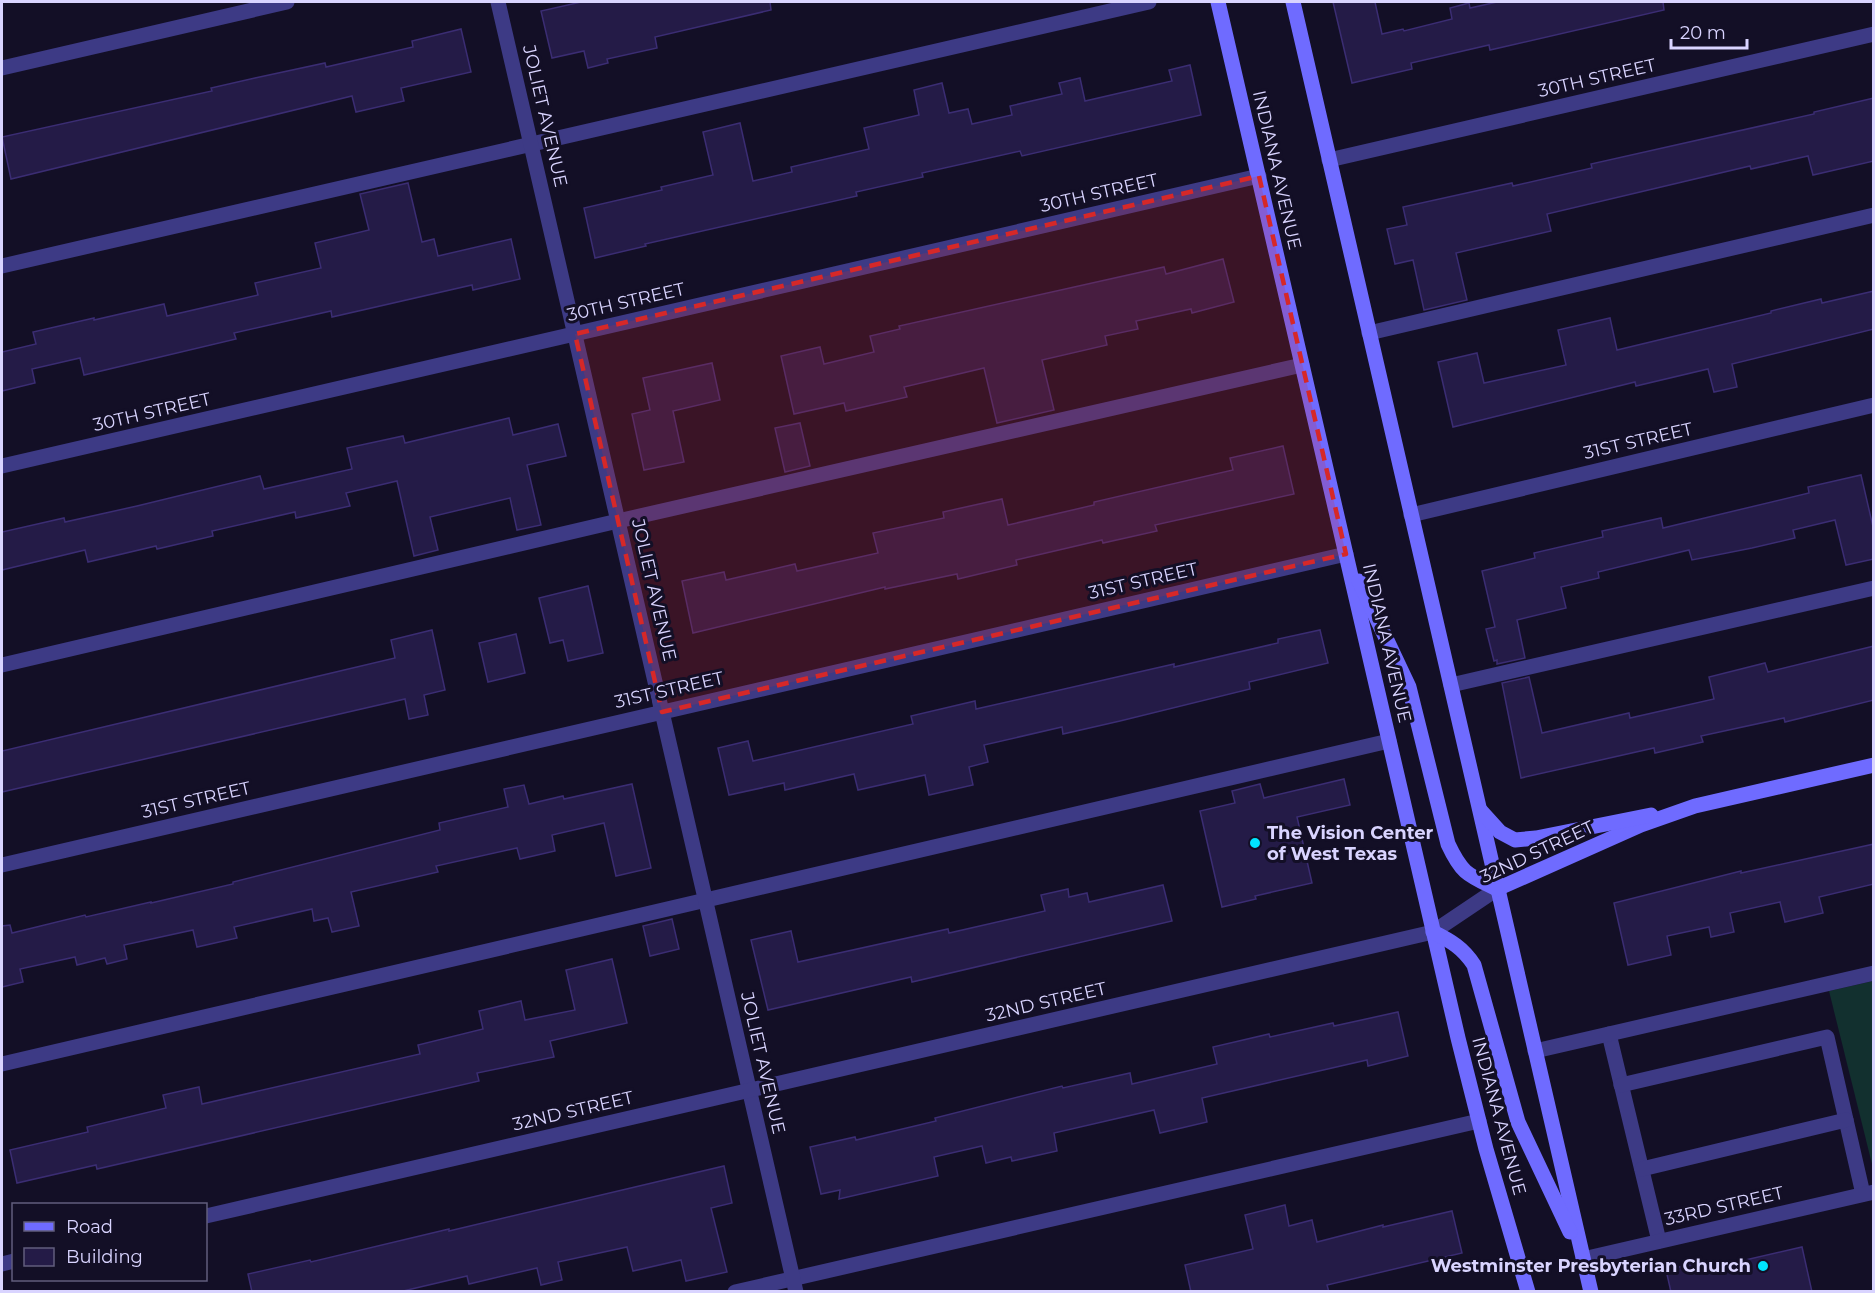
<svg xmlns="http://www.w3.org/2000/svg" width="1875" height="1293" viewBox="0 0 1875 1293" font-family="Montserrat,sans-serif">
  <style>
    .green { fill: #12302f }
    .building { fill: #241b47; stroke: #3b2d73; stroke-width: 1.5 }
    .lines { fill: none; stroke-linecap: round; stroke-linejoin: round }
    .lane { stroke: #3d3a85; stroke-width: 15 }
    .street { stroke: #3d3a85; stroke-width: 15 }
    .secondary { stroke: #6f6bff; stroke-width: 15 }
    .marked { fill: #d62828; fill-opacity: 0.2; stroke: #d62828; stroke-width: 4.5; stroke-dasharray: 12 8; stroke-linejoin: round }
    .poi-dot { fill: #00e5ff; stroke: #130f26; stroke-width: 2 }
    .labels { text-anchor: middle; stroke-width: 6; stroke-linejoin: round; paint-order: stroke }
    .street-label { font-size: 18px; fill: #d9d4ff; stroke: #130f26 }
    .poi-label { font-size: 18px; font-weight: bold; fill: #d9d4ff; stroke: #130f26; text-anchor: start }
  </style>
  <rect width="100%" height="100%" fill="#130f26"/>
  <polygon class="green" points="1873,981 1874,981 1873,1168 1829,991"/>
  <g class="building">
    <polygon points="581,2 770,2 771,10 655,37 657,48 607,59 608,63 588,68 584,51 552,58 541,11"/>
    <polygon points="1333,2 1375,2 1382,34 1403,29 1404,31 1452,19 1450,8 1469,3 1470,8 1497,2 1663,2 1664,10 1490,50 1489,45 1411,63 1412,69 1352,83"/>
    <polygon points="461,29 471,72 401,88 404,101 356,112 352,96 11,179 2,137 212,91 211,88 255,78 325,63 326,67 413,47 412,41"/>
    <polygon points="1190,65 1201,115 1022,156 1020,151 922,173 923,177 856,192 857,196 645,244 646,246 595,258 584,208 662,190 661,187 713,175 703,132 740,123 753,181 792,172 791,167 869,149 864,128 919,115 914,90 942,83 949,113 968,109 972,124 1012,115 1010,106 1062,94 1059,83 1080,78 1085,101 1172,81 1169,70"/>
    <polygon points="1874,98 1874,161 1813,175 1808,156 1751,169 1750,166 1547,214 1551,231 1456,253 1467,300 1424,310 1413,260 1395,264 1387,229 1407,225 1403,207 1512,183 1513,186 1592,168 1591,164 1814,114 1814,112"/>
    <polygon points="408,183 422,242 434,239 438,256 511,239 520,279 473,290 472,285 332,317 331,311 234,333 236,339 84,375 80,358 32,369 35,383 2,391 2,352 36,344 33,332 94,318 94,320 164,304 167,316 258,295 255,283 321,268 315,243 369,230 360,194"/>
    <polygon points="1223,259 1234,302 1192,313 1191,309 1136,321 1138,329 1105,336 1107,345 1042,360 1054,410 997,423 984,368 904,387 907,397 846,411 844,403 794,414 781,356 820,347 824,364 874,352 870,336 900,329 899,326 1164,267 1166,274"/>
    <polygon points="1874,291 1874,329 1732,364 1737,387 1714,392 1708,369 1636,386 1635,382 1453,427 1438,362 1477,353 1484,383 1566,365 1558,330 1610,318 1617,350 1771,313 1771,311 1821,299 1822,303"/>
    <polygon points="712,363 720,400 673,411 684,462 644,470 632,414 650,410 643,378"/>
    <polygon points="509,418 513,435 558,424 566,456 527,465 541,525 517,530 510,498 430,517 438,550 414,556 397,481 346,493 350,506 296,518 295,512 212,531 213,536 157,549 156,546 88,562 85,550 2,570 2,532 64,518 65,522 137,506 260,476 264,489 352,469 347,448 403,436 405,443"/>
    <polygon points="800,423 810,466 785,472 775,428"/>
    <polygon points="1283,446 1294,494 1155,525 1157,531 1103,543 1102,540 1016,560 1017,565 958,579 957,574 885,589 885,587 693,633 682,581 724,572 726,580 795,564 797,571 878,553 873,533 944,518 943,512 1002,499 1008,525 1094,505 1094,502 1233,470 1230,458"/>
    <polygon points="1861,475 1874,531 1874,559 1846,565 1835,520 1793,530 1795,538 1752,548 1692,560 1689,550 1598,572 1599,578 1561,587 1566,608 1517,620 1525,658 1497,664 1497,660 1494,661 1486,629 1495,627 1482,571 1535,558 1534,553 1603,537 1602,531 1661,518 1663,528 1809,493 1808,487"/>
    <polygon points="588,586 603,653 568,661 563,640 550,643 539,598"/>
    <polygon points="432,630 445,690 424,695 428,715 409,719 405,699 2,792 2,751 395,658 391,640"/>
    <polygon points="1320,630 1328,663 1249,682 1250,689 1120,721 1063,734 1062,727 984,745 988,762 969,767 973,785 929,795 925,775 858,790 854,774 785,790 784,783 729,795 718,748 748,741 753,761 913,724 911,716 975,701 976,709 1174,664 1174,667 1278,643 1278,639"/>
    <polygon points="516,634 525,673 488,682 479,643"/>
    <polygon points="1874,646 1874,700 1785,722 1784,718 1701,736 1703,742 1655,753 1654,748 1521,778 1502,683 1529,677 1542,733 1629,713 1630,718 1714,699 1709,677 1765,663 1768,672"/>
    <polygon points="1344,779 1350,805 1297,817 1312,883 1255,896 1256,899 1222,907 1200,811 1235,803 1232,791 1260,784 1264,798"/>
    <polygon points="632,784 651,868 616,876 604,823 552,835 555,851 520,859 517,848 436,866 438,872 351,892 359,926 332,932 328,918 314,921 312,909 234,927 237,938 197,947 193,930 124,945 127,959 107,964 105,958 77,965 75,957 20,969 23,982 2,987 2,926 10,925 12,933 85,915 86,917 151,902 151,903 233,884 233,882 440,830 439,823 508,807 504,789 524,785 529,804 563,796 564,799"/>
    <polygon points="1874,844 1874,884 1819,897 1823,913 1785,922 1780,902 1730,913 1734,932 1711,937 1709,927 1667,936 1671,955 1628,965 1614,903 1741,871 1741,873"/>
    <polygon points="1163,885 1172,921 912,982 911,977 768,1010 751,940 791,931 798,962 948,929 949,933 1045,911 1041,895 1068,889 1069,897 1087,893 1089,902"/>
    <polygon points="672,919 679,949 650,956 643,926"/>
    <polygon points="612,959 627,1023 550,1041 554,1057 477,1073 479,1081 97,1169 96,1165 17,1183 10,1150 88,1132 87,1127 166,1108 163,1095 199,1087 202,1104 420,1054 418,1045 483,1029 479,1011 521,1001 525,1020 575,1010 566,970"/>
    <polygon points="1398,1012 1408,1056 1368,1066 1367,1060 1202,1098 1207,1122 1160,1133 1154,1110 1054,1133 1057,1151 1012,1161 1011,1157 986,1163 982,1146 934,1157 938,1176 839,1199 840,1190 821,1194 810,1147 855,1137 856,1140 936,1121 935,1118 1062,1086 1063,1088 1130,1073 1132,1084 1217,1064 1213,1047 1269,1034 1270,1037 1333,1023 1334,1026"/>
    <polygon points="724,1166 732,1203 711,1208 727,1272 686,1281 681,1260 633,1271 627,1247 558,1262 562,1280 541,1285 537,1268 469,1284 467,1276 399,1292 252,1292 248,1274 310,1260 311,1262 449,1229 449,1231"/>
    <polygon points="1285,1205 1289,1226 1312,1220 1317,1242 1383,1225 1383,1227 1452,1211 1462,1253 1327,1285 1329,1292 1191,1292 1185,1265 1253,1249 1245,1215"/>
    <polygon points="1802,1247 1812,1292 1671,1292 1666,1270 1701,1262 1702,1270"/>
  </g>
  <g class="lines">
    <g class="lane">
      <polyline points="2,266 1149,2"/>
      <polyline points="1369,333 1874,215"/>
      <polyline points="2,665 618,521 1302,365"/>
      <polyline points="1451,685 1874,588"/>
      <polyline points="1609,1034 1659,1241"/>
      <polyline points="1535,1051 1874,973"/>
      <polyline points="2,1064 1389,741"/>
      <polyline points="1621,1085 1827,1037 1863,1194"/>
      <polyline points="1642,1169 1846,1120"/>
      <polyline points="735,1292 1479,1121"/>
    </g>
    <g class="street">
      <polyline points="498,2 796,1292"/>
      <polyline points="2,68 287,2"/>
      <polyline points="1329,160 1874,34"/>
      <polyline points="2,466 1259,176"/>
      <polyline points="1411,515 1874,405"/>
      <polyline points="2,865 1346,554"/>
      <polyline points="206,1216 1433,932 1497,889"/>
      <polyline points="1583,1259 1874,1192"/>
      <polyline points="2,1264 14,1261"/>
    </g>
    <g class="secondary">
      <polyline points="1218,2 1458,1038 1486,1149 1528,1292"/>
      <polyline points="1293,2 1591,1292"/>
      <path d="M1359,581L1409,687L1448,844C1462,874 1468,875 1497,889L1641,825L1695,806L1874,765"/>
      <polyline points="1481,811 1500,832 1515,840 1536,838 1651,815"/>
      <path d="M1433,932C1451,941 1463,948 1474,965L1518,1122L1570,1232"/>
    </g>
  </g>
  <path class="marked" d="M1259,176L1346,554L662,712L575,334Z"/>
  <g class="poi-dot">
    <circle cx="1255" cy="843" r="6"/>
    <circle cx="1763" cy="1266" r="6"/>
  </g>
  <g class="labels">
    <g class="street-label">
      <text transform="translate(1597 78) rotate(-13)" y="6">30TH STREET</text>
      <text transform="translate(545 116) rotate(77)" y="6">JOLIET AVENUE</text>
      <text transform="translate(1277 170) rotate(77)" y="6">INDIANA AVENUE</text>
      <text transform="translate(1099 193) rotate(-13)" y="6">30TH STREET</text>
      <text transform="translate(626 302) rotate(-13)" y="6">30TH STREET</text>
      <text transform="translate(152 412) rotate(-13)" y="6">30TH STREET</text>
      <text transform="translate(1638 441) rotate(-13)" y="6">31ST STREET</text>
      <text transform="translate(1143 581) rotate(-13)" y="6">31ST STREET</text>
      <text transform="translate(654 590) rotate(77)" y="6">JOLIET AVENUE</text>
      <text transform="translate(1387 643) rotate(77)" y="6">INDIANA AVENUE</text>
      <text transform="translate(669 690) rotate(-13)" y="6">31ST STREET</text>
      <text transform="translate(196 800) rotate(-13)" y="6">31ST STREET</text>
      <text transform="translate(1537 852) rotate(-25)" y="6">32ND STREET</text>
      <text transform="translate(1046 1002) rotate(-13)" y="6">32ND STREET</text>
      <text transform="translate(763 1063) rotate(77)" y="6">JOLIET AVENUE</text>
      <text transform="translate(573 1111) rotate(-13)" y="6">32ND STREET</text>
      <text transform="translate(1499 1116) rotate(75)" y="6">INDIANA AVENUE</text>
      <text transform="translate(1724 1206) rotate(-13)" y="6">33RD STREET</text>
    </g>
    <g class="poi-label">
      <text x="1267" y="839">The Vision Center<tspan x="1267" dy="21">of West Texas</tspan></text>
      <text x="1751" y="1272" text-anchor="end">Westminster Presbyterian Church</text>
    </g>
  </g>
  <rect width="1875" height="1293" fill="none" stroke="#d9d4ff" stroke-width="6"/>
  <rect x="12" y="1203" width="195" height="78" fill="#130f26" stroke="#625e7d" stroke-width="1.5"/>
  <rect x="24" y="1222" width="30" height="9" fill="#6f6bff" stroke="#625e7d" stroke-width="1.5"/>
  <text x="66" y="1233" font-size="18" fill="#d9d4ff">Road</text>
  <rect x="24" y="1248" width="30" height="18" fill="#241b47" stroke="#625e7d" stroke-width="1.5"/>
  <text x="66" y="1263" font-size="18" fill="#d9d4ff">Building</text>
  <path d="M1671 39v9h76v-9" fill="none" stroke="#d9d4ff" stroke-width="3"/>
  <text x="1680" y="39" font-size="18" fill="#d9d4ff" stroke="#130f26" stroke-width="4.5" paint-order="stroke">20 m</text>
</svg>
